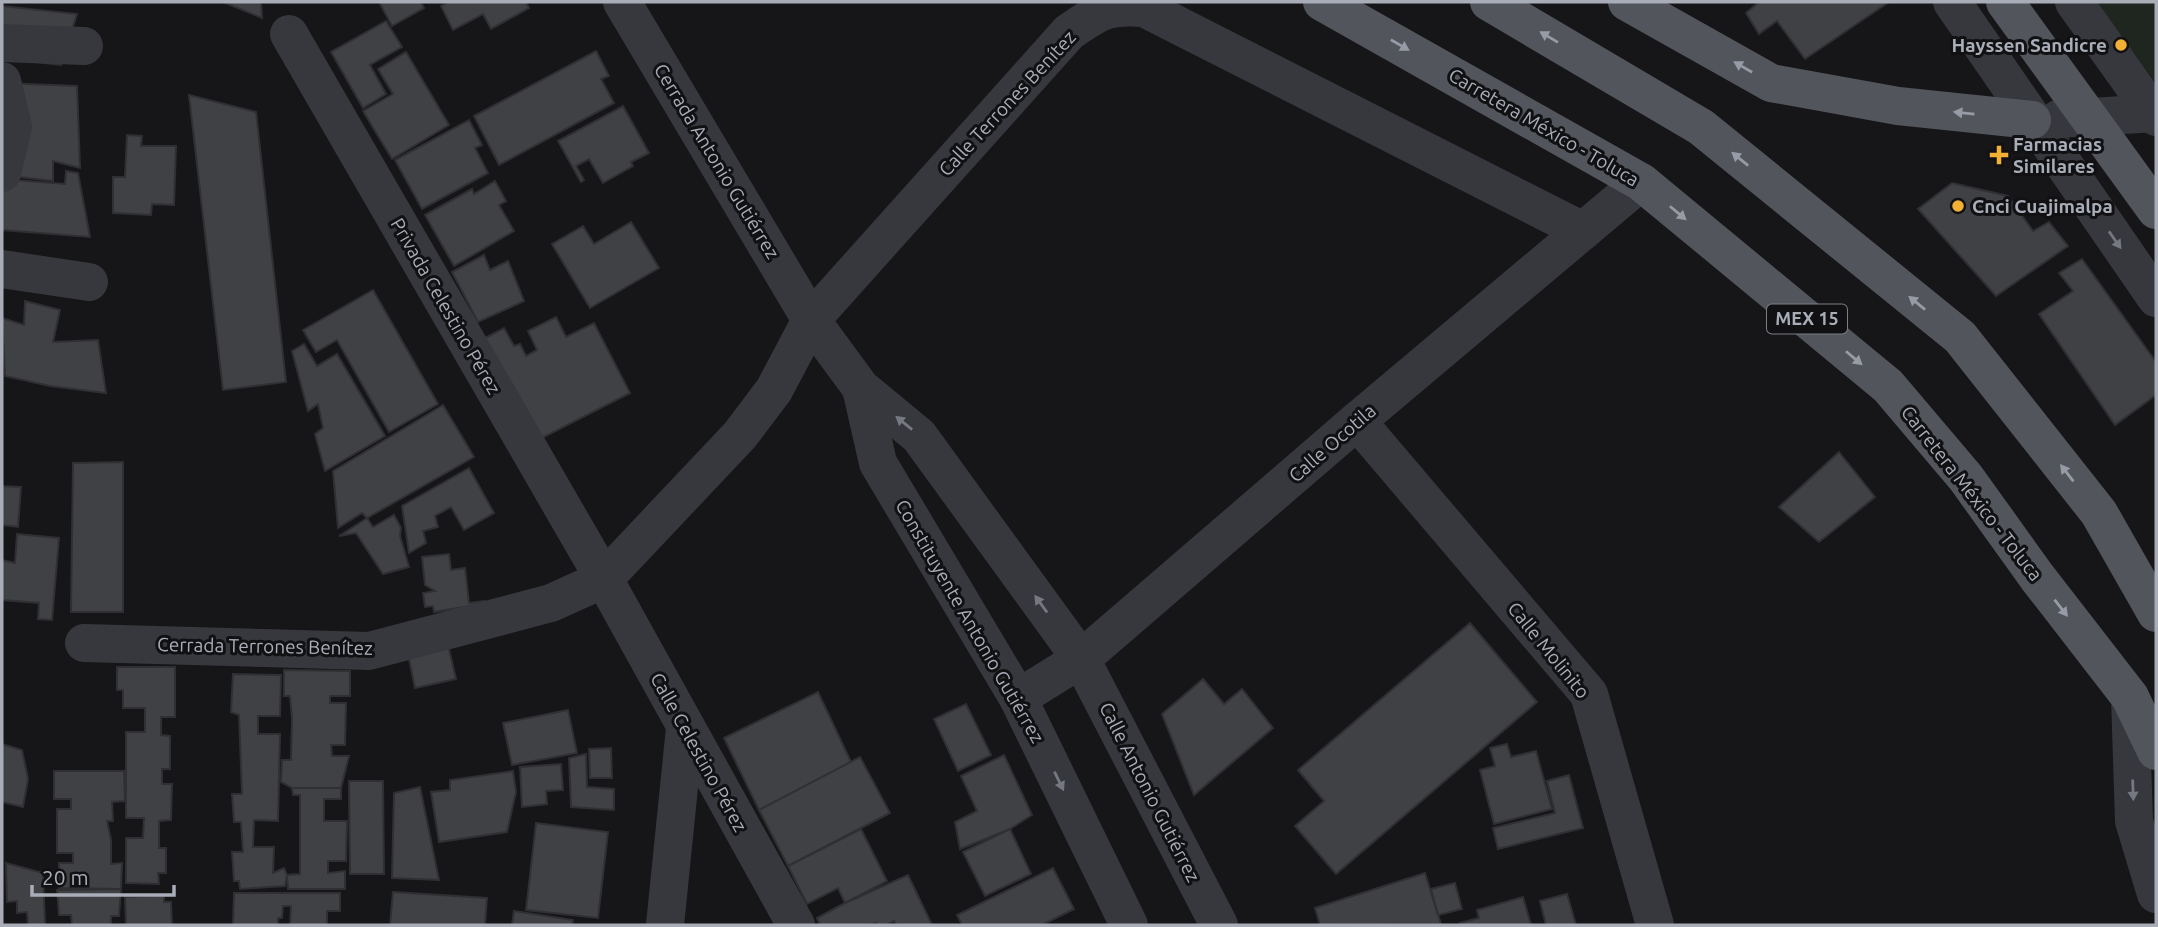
<svg xmlns="http://www.w3.org/2000/svg" width="2158" height="927" viewBox="0 0 2158 927" font-family="Ubuntu,sans-serif">
  <style>
    .green { fill: #1e261f }
    .building { fill: #404145; stroke: #303034; stroke-width: 2 }
    .lines { fill: none; stroke-linecap: round; stroke-linejoin: round }
    .minor { stroke: #37383d; stroke-width: 38 }
    .major { stroke: #53555c; stroke-width: 38 }
    .oneway { fill: #979ba6 }
    .oneway2 { fill: #757881 }
    .poi-dot { fill: #f2b134; stroke: #111113; stroke-width: 2.5 }
    .labels { text-anchor: middle; stroke-width: 6; stroke-linejoin: round; paint-order: stroke }
    .shield { fill: #111113; stroke: #7b7e86; stroke-width: 2 }
    .shield-label { font-size: 18px; font-weight: bold; fill: #a8adb8 }
    .poi-label { font-size: 19px; font-weight: bold; fill: #a8adb8; stroke: #111113; text-anchor: start }
    .street-label { font-size: 19px; fill: #a8adb8; stroke: #111113 }
  </style>
  <rect width="100%" height="100%" fill="#161618"/>
  <polygon class="green" points="2095,2 2156,2 2156,83"/>
  <g class="building">
    <polygon points="223,2 261,2 262,18"/>
    <polygon points="379,2 421,2 424,8 392,26"/>
    <polygon points="448,2 526,2 529,8 491,29 483,14 453,30 441,6"/>
    <polygon points="1759,2 1889,2 1805,59 1777,21 1759,34 1746,13"/>
    <polygon points="2,6 77,14 61,65 2,58"/>
    <polygon points="386,21 402,47 370,65 386,94 363,108 331,52"/>
    <polygon points="596,51 609,76 601,79 614,103 499,165 474,116"/>
    <polygon points="406,52 449,125 392,159 363,111 393,94 378,69"/>
    <polygon points="2,83 77,86 80,168 53,161 53,181 2,175"/>
    <polygon points="189,95 256,112 286,382 223,390"/>
    <polygon points="623,106 649,153 631,162 633,166 603,183 589,159 576,166 584,180 581,182 558,141"/>
    <polygon points="469,120 482,145 475,148 488,173 422,209 395,160"/>
    <polygon points="127,135 142,136 141,146 176,146 174,205 152,204 151,215 113,213 113,177 125,177"/>
    <polygon points="66,171 78,173 90,237 2,230 2,179 65,184"/>
    <polygon points="495,181 506,201 499,205 514,231 454,266 425,215 472,189 474,194"/>
    <polygon points="1952,183 2008,196 2033,231 2049,222 2068,246 1996,296 1918,209"/>
    <polygon points="631,222 659,268 590,308 552,244 583,226 594,244"/>
    <polygon points="484,255 490,270 508,261 524,301 478,322 452,272"/>
    <polygon points="2082,259 2156,362 2156,395 2115,425 2039,314 2073,291 2059,273"/>
    <polygon points="373,290 438,404 389,432 337,340 316,352 303,330"/>
    <polygon points="25,301 60,310 53,342 98,340 106,393 50,386 5,376 2,318 24,325"/>
    <polygon points="556,317 566,337 594,323 630,393 538,440 485,338 504,328 514,346 520,344 526,356 537,350 528,331"/>
    <polygon points="304,344 317,366 337,354 385,436 325,471 315,434 323,428 318,404 308,411 292,351"/>
    <polygon points="443,405 474,457 367,518 362,513 338,528 333,471"/>
    <polygon points="1839,452 1875,497 1819,542 1779,507"/>
    <polygon points="123,462 123,612 71,612 73,463"/>
    <polygon points="469,468 494,513 464,530 451,507 435,516 438,527 423,531 426,543 409,553 402,506"/>
    <polygon points="2,486 21,487 18,527 2,525"/>
    <polygon points="394,515 401,528 400,536 409,567 383,574 356,533 339,536 367,518 373,527"/>
    <polygon points="17,534 59,538 52,620 38,619 39,603 2,600 2,560 15,563"/>
    <polygon points="449,554 451,570 465,568 469,603 484,601 482,604 434,612 433,606 425,607 423,593 435,591 425,585 422,557"/>
    <polygon points="1470,623 1537,702 1336,874 1295,826 1324,801 1298,770"/>
    <polygon points="448,645 456,679 415,688 408,654"/>
    <polygon points="117,667 175,667 175,717 161,717 161,735 170,736 170,769 162,769 162,784 172,784 171,820 159,821 159,848 166,848 166,873 158,873 159,884 126,883 126,838 143,838 144,818 126,818 126,732 145,732 145,708 123,708 123,690 117,690"/>
    <polygon points="284,670 350,671 350,696 330,696 330,703 346,703 345,745 331,745 332,756 349,756 341,788 292,788 281,782 282,760 291,760 292,719 290,696 284,696"/>
    <polygon points="233,674 281,675 280,716 258,716 258,734 280,734 278,821 254,820 253,847 274,847 273,873 284,868 287,875 285,886 240,889 239,881 234,881 232,852 243,852 241,822 234,822 232,794 242,794 239,715 231,712"/>
    <polygon points="1203,679 1224,704 1242,689 1273,728 1194,795 1162,714"/>
    <polygon points="818,692 852,764 759,810 724,738"/>
    <polygon points="966,704 991,755 958,771 934,719"/>
    <polygon points="568,710 577,753 512,765 503,723"/>
    <polygon points="2,744 22,750 28,779 23,807 2,802"/>
    <polygon points="1507,744 1511,757 1536,751 1552,809 1494,824 1480,770 1495,766 1490,748"/>
    <polygon points="611,748 612,778 590,778 589,749"/>
    <polygon points="586,754 587,787 614,789 614,810 571,807 569,758"/>
    <polygon points="1004,755 1032,815 1010,829 960,849 955,822 977,811 961,776"/>
    <polygon points="860,757 890,813 788,866 759,810"/>
    <polygon points="561,764 563,790 546,791 547,804 522,807 520,767"/>
    <polygon points="54,771 124,771 125,801 112,802 113,821 107,821 111,840 111,864 122,863 121,889 59,888 59,863 73,863 73,853 57,853 57,809 71,809 71,799 54,799"/>
    <polygon points="513,771 516,792 507,832 439,842 431,792 450,790 450,780"/>
    <polygon points="1569,775 1583,828 1498,849 1493,828 1555,813 1547,781"/>
    <polygon points="349,781 383,781 384,874 350,874"/>
    <polygon points="420,787 439,880 392,878 394,793"/>
    <polygon points="292,788 341,788 341,799 324,799 324,821 347,821 346,861 328,861 328,873 345,871 345,889 288,889 287,875 300,874 300,795 293,795"/>
    <polygon points="536,823 608,832 598,918 526,910"/>
    <polygon points="861,829 887,881 845,903 838,888 807,904 788,866"/>
    <polygon points="1010,829 1031,874 985,896 963,852"/>
    <polygon points="6,863 43,873 45,925 28,925 27,912 17,913 17,901 7,902"/>
    <polygon points="1053,868 1074,909 1042,925 962,925 957,915"/>
    <polygon points="1425,873 1441,924 1320,925 1315,908"/>
    <polygon points="908,875 932,925 896,925 894,921 886,925 877,925 876,923 871,925 820,925 817,918 845,903"/>
    <polygon points="1455,883 1462,909 1438,915 1431,889"/>
    <polygon points="121,889 119,916 111,916 111,925 72,925 71,915 59,915 57,890"/>
    <polygon points="393,892 487,898 485,925 390,925"/>
    <polygon points="234,893 340,893 340,911 327,911 327,925 290,925 291,906 283,906 282,918 278,918 278,925 233,925"/>
    <polygon points="1567,894 1576,925 1546,925 1540,901"/>
    <polygon points="164,895 164,902 171,902 172,925 126,925 125,897"/>
    <polygon points="1523,897 1531,925 1461,925 1460,923 1479,918 1477,910"/>
    <polygon points="514,911 573,920 572,925 512,925"/>
  </g>
  <g class="lines">
    <g class="minor">
      <polyline points="622,2 811,320 861,388 919,436 1081,659 1219,925"/>
      <polyline points="1952,2 2156,298"/>
      <polyline points="2074,2 2156,117"/>
      <polyline points="289,34 604,579 796,925"/>
      <polyline points="2,43 84,46"/>
      <polyline points="2,81 13,127 2,173"/>
      <polyline points="2058,119 2156,113"/>
      <polyline points="2,269 89,282"/>
      <polyline points="861,388 878,463 1018,698 1129,925"/>
      <polyline points="1357,421 1589,694 1655,925"/>
      <path d="M84,643L369,651L551,603L604,579L740,435L774,390L811,320L1069,32C1099,12 1106,5 1144,8L1583,231"/>
      <polyline points="2130,697 2134,821 2156,894"/>
      <polyline points="1018,698 1081,659 1357,421 1641,182"/>
      <polyline points="665,925 685,728"/>
    </g>
    <g class="major">
      <polyline points="1322,2 1641,182 1888,386 1966,478 2037,577 2130,697 2156,751"/>
      <polyline points="1489,2 1701,127 1960,337 2099,513 2156,613"/>
      <polyline points="1627,2 1771,83 1898,106 2032,120"/>
      <polyline points="2005,2 2156,210"/>
    </g>
  </g>
  <defs><path id="oneway-solid" d="M-6-.8H1V-3.2L6.5 0L1 3.2V.8H-6Z" transform="scale(1.75)"/></defs>
  <g class="oneway">
    <use href="#oneway-solid" transform="translate(1549 37) rotate(-149)"/>
    <use href="#oneway-solid" transform="translate(1400 45) rotate(30)"/>
    <use href="#oneway-solid" transform="translate(1743 67) rotate(-150)"/>
    <use href="#oneway-solid" transform="translate(1964 113) rotate(-174)"/>
    <use href="#oneway-solid" transform="translate(1740 159) rotate(-141)"/>
    <use href="#oneway-solid" transform="translate(1678 213) rotate(40)"/>
    <use href="#oneway-solid" transform="translate(1917 303) rotate(-141)"/>
    <use href="#oneway-solid" transform="translate(1854 358) rotate(40)"/>
    <use href="#oneway-solid" transform="translate(2067 473) rotate(-128)"/>
    <use href="#oneway-solid" transform="translate(2061 608) rotate(52)"/>
  </g>
  <g class="oneway2">
    <use href="#oneway-solid" transform="translate(2115 240) rotate(55)"/>
    <use href="#oneway-solid" transform="translate(904 423) rotate(-141)"/>
    <use href="#oneway-solid" transform="translate(1041 604) rotate(-126)"/>
    <use href="#oneway-solid" transform="translate(1059 781) rotate(64)"/>
    <use href="#oneway-solid" transform="translate(2133 790) rotate(88)"/>
  </g>
  <g class="poi-dot">
    <circle cx="2121" cy="45" r="7"/>
    <path d="M1995.5 144.5h7v7h7v7h-7v7h-7v-7h-7v-7h7z"/>
    <circle cx="1958" cy="206" r="7"/>
  </g>
  <g class="labels">
    <rect class="shield" x="1767" y="304.5" width="80" height="29" rx="5"/>
    <g class="shield-label">
      <text x="1807" y="325">MEX 15</text>
    </g>
    <g class="poi-label">
      <text x="2107" y="52" text-anchor="end">Hayssen Sandicre</text>
      <text x="2013" y="151">Farmacias<tspan x="2013" dy="22">Similares</tspan></text>
      <text x="1972" y="213">Cnci Cuajimalpa</text>
    </g>
    <g class="street-label">
      <text transform="translate(1007 103) rotate(-47)" y="7">Calle Terrones Benítez</text>
      <text transform="translate(1544 127) rotate(30)" y="7">Carretera México - Toluca</text>
      <text transform="translate(717 161) rotate(59)" y="7">Cerrada Antonio Gutiérrez</text>
      <text transform="translate(446 306) rotate(60)" y="7">Privada Celestino Pérez</text>
      <text transform="translate(1332 443) rotate(-41)" y="7">Calle Ocotila</text>
      <text transform="translate(1972 493) rotate(52)" y="7">Carretera México - Toluca</text>
      <text transform="translate(970 621) rotate(60)" y="7">Constituyente Antonio Gutiérrez</text>
      <text transform="translate(265 646) rotate(1)" y="7">Cerrada Terrones Benítez</text>
      <text transform="translate(1549 650) rotate(51)" y="7">Calle Molinito</text>
      <text transform="translate(699 752) rotate(61)" y="7">Calle Celestino Pérez</text>
      <text transform="translate(1150 792) rotate(63)" y="7">Calle Antonio Gutiérrez</text>
    </g>
  </g>
  <rect width="2158" height="927" fill="none" stroke="#a8adb8" stroke-width="7"/>
  <path d="M32 885v10h142v-10" fill="none" stroke="#a8adb8" stroke-width="3.5"/>
  <text x="42" y="885" font-size="21" fill="#a8adb8" stroke="#111113" stroke-width="5" paint-order="stroke">20 m</text>
</svg>
